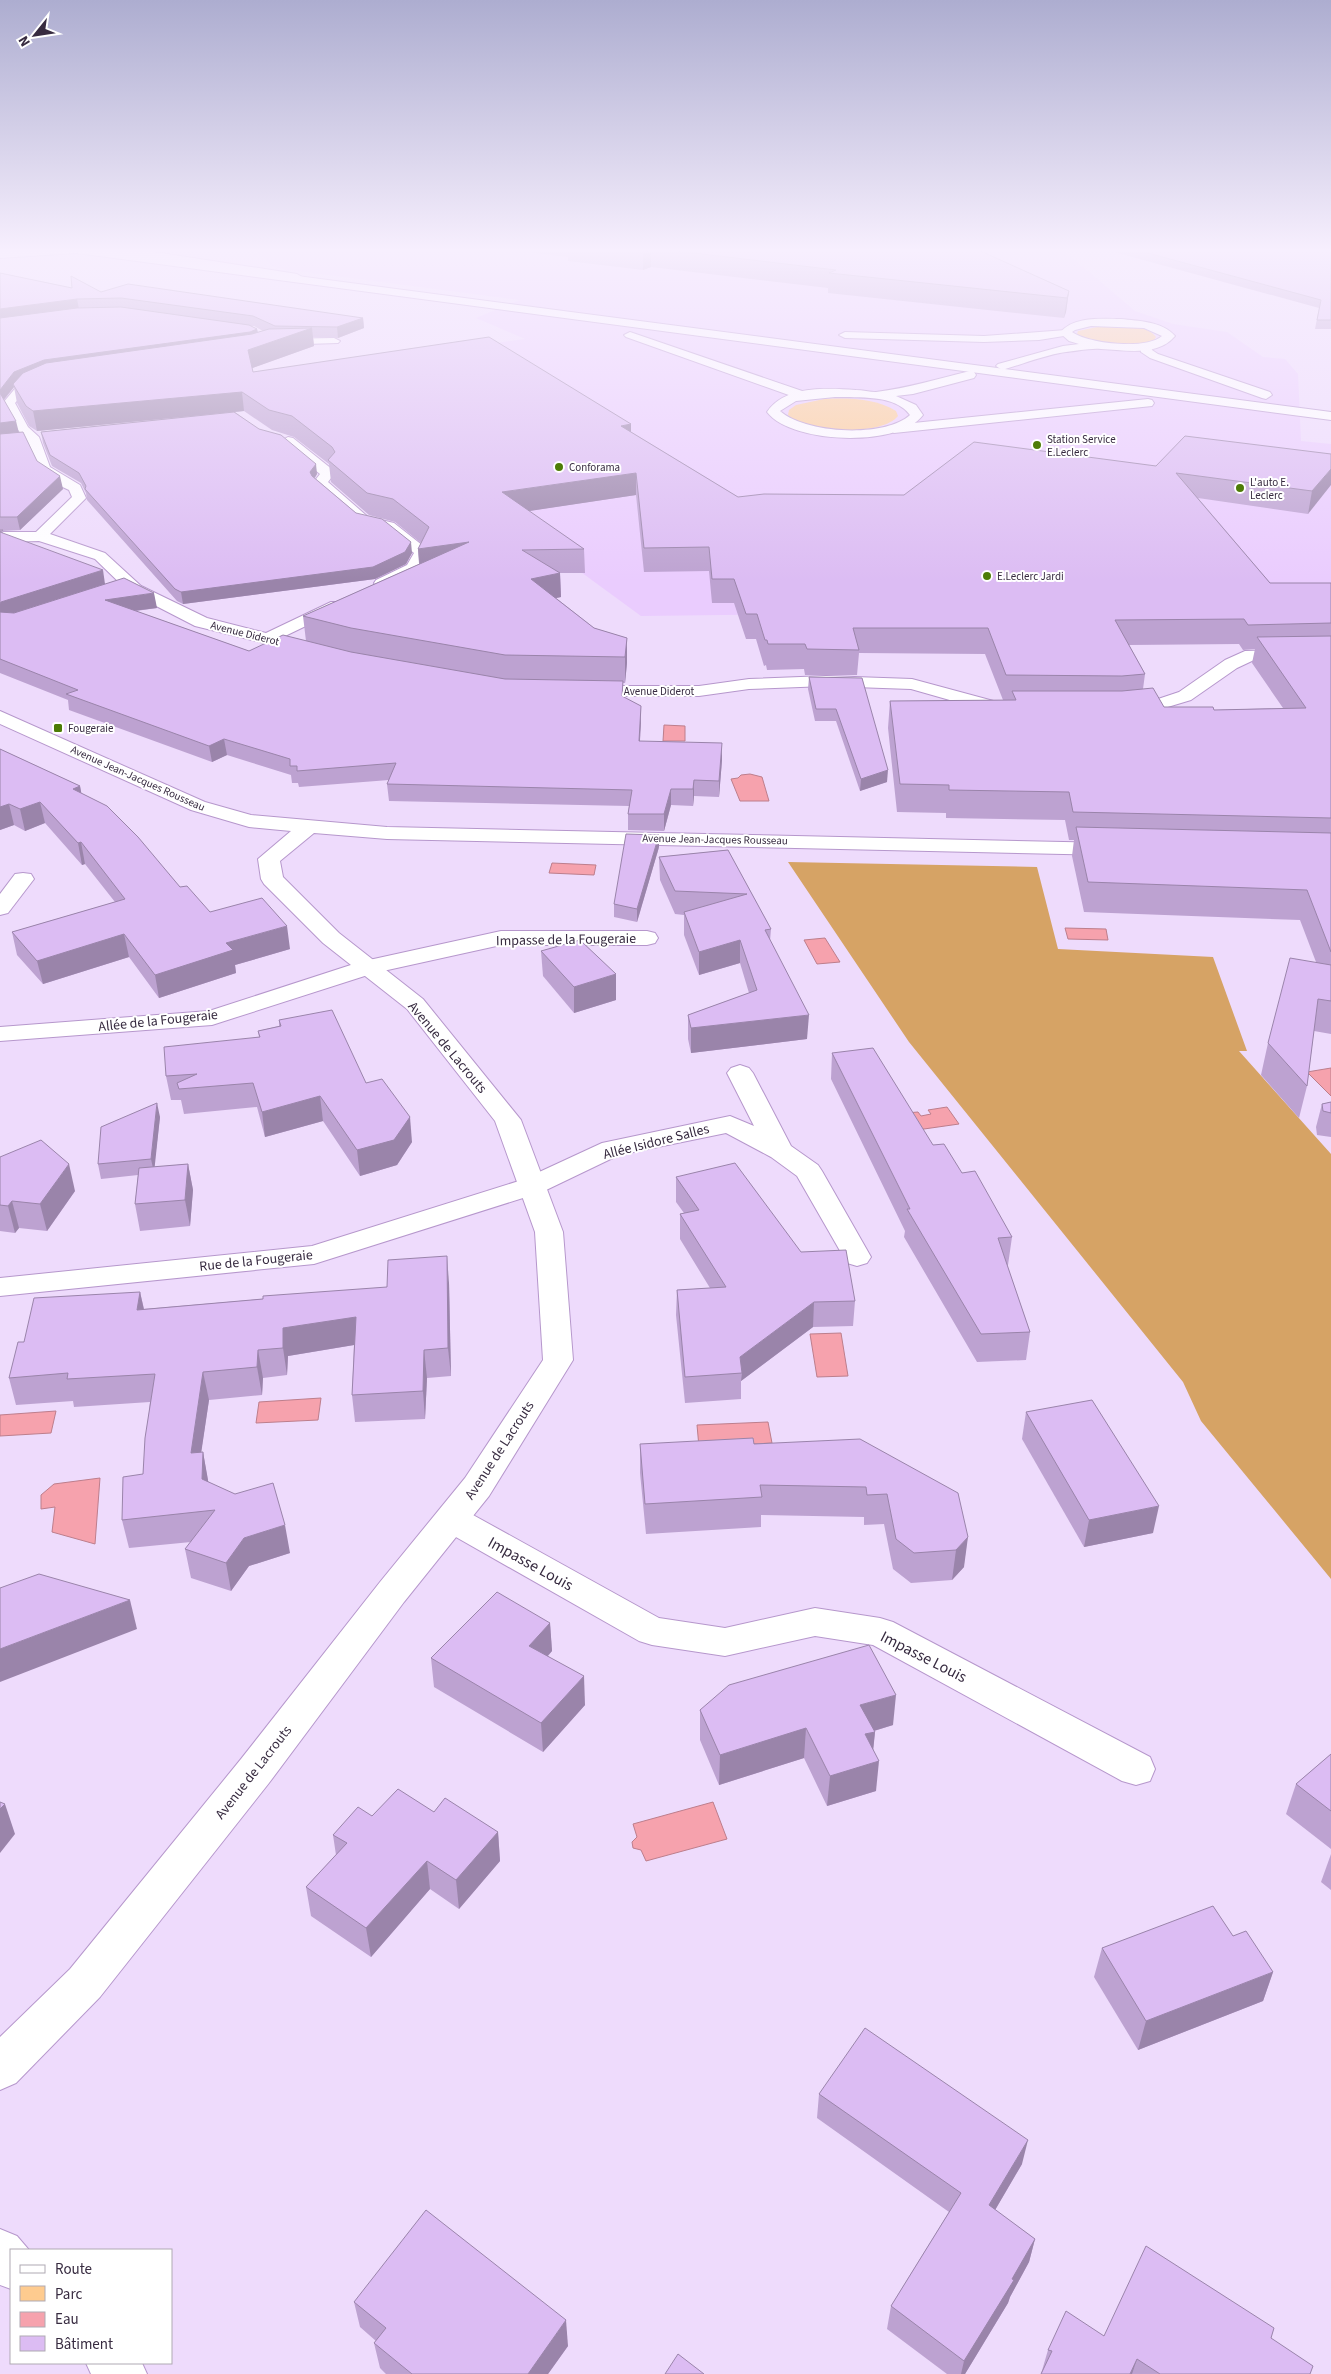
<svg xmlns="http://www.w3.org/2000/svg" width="1331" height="2374" viewBox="0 0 1331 2374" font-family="'Source Sans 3',sans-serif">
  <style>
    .built { fill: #eaccfe }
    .green { fill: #fecb8f }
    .forest { fill: #d6a365 }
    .water { fill: #f6a2ad; stroke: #bd7e8c }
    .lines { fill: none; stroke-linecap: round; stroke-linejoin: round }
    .minor-casing { stroke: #b697cc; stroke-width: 2 }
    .tertiary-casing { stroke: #b697cc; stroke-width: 2 }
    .primary-casing { stroke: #b697cc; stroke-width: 2 }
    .minor { fill: #fff; fill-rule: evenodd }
    .tertiary { fill: #fff; fill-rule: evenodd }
    .primary { fill: #fff; fill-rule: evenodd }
    .wall { fill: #bda2d1; fill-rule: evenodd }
    .shaded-wall { fill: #9a84aa }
    .building { fill: #dcbcf3; stroke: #9a84aa }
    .poi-dot { fill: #4d7c06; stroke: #fff; stroke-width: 2 }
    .labels { text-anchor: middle; stroke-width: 4; stroke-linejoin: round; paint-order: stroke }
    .far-poi-label { font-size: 11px; fill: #372b40; stroke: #fff; text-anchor: start }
    .far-street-label { font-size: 11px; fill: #372b40; stroke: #fff }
    .street-label { font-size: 14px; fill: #372b40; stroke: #fff }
    .near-street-label { font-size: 16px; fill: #372b40; stroke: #fff }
  </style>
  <rect width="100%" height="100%" fill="#eedbfc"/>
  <polygon class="built" points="255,249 1062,249 1135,311 1173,324 1227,332 1263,357 1285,359 1298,374 1301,441 1331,444 1331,607 641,616 303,369 525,339 476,318 520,300 282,269 272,266"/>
  <g class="green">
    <path d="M1102,326C1117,326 1146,323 1156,337L1154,340C1130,349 1105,343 1081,338L1077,334L1078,331Z"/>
    <path d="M824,399C848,398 875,398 896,411L898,416C881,437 806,433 788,415L789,410L796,405Z"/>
  </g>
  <polygon class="forest" points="788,862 1037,867 1058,949 1213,957 1247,1051 1239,1051 1331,1154 1331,1579 1201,1421 1183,1382 909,1042"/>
  <g class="water">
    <polygon points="664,725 685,726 685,741 663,741"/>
    <polygon points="750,774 762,777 769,801 740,801 731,779 738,778 741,775"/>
    <polygon points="552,863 596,865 594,875 549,873"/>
    <polygon points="1065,928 1106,929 1108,940 1068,939"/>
    <polygon points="825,938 840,962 817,964 804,940"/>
    <polygon points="1331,1068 1331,1096 1307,1072"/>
    <polygon points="947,1107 959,1124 917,1130 906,1113 918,1112 921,1116 931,1114 928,1110"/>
    <polygon points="841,1333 848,1376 817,1377 810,1334"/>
    <polygon points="321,1398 318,1420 256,1423 259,1402"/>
    <polygon points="56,1411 51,1433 0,1436 0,1415"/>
    <polygon points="768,1422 772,1443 699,1447 697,1425"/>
    <polygon points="100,1478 95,1544 52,1532 55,1507 41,1509 41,1495 54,1484"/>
    <polygon points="713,1802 727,1839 646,1861 641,1850 633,1848 632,1842 637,1837 633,1824"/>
  </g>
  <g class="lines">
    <defs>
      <g id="minor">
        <path d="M1121,319C1138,321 1162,321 1175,336C1158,357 1124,350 1101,349C1090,348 1077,351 1066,352C1045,355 1023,364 1002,370L996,366L998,364L1063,346L1079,344L1069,341L1060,333C1073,316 1101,319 1121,319ZM1091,326L1144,328L1162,336C1146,350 1089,344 1072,332L1075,330Z"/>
        <polygon points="334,338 340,341 338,343 275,345 269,342 275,339"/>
        <path d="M970,371L974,372L976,375L974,378L913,394L896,396L916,405L923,415C899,448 791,444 767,412C785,385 827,388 856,390C862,390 870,392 876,392C908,388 938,379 970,371ZM835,397C858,398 895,394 910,415C885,438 806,434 780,411L796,401Z"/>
        <polygon points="47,373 51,374 53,377 51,380 26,391 15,403 28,427 39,437 50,467 80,485 86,498 50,534 105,553 141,586 207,618 266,633 331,602 343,602 345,605 343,608 283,637 315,645 318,649 315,653 309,654 195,626 129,592 95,559 39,541 0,542 0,532 36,532 72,497 69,490 52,482 39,472 26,439 17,429 3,403 18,385"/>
        <polygon points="288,437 293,438 333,470 335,473 328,482 368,517 394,523 427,549 430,552 419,571 388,586 376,586 374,583 376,580 407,565 414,553 384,529 358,523 315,486 313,483 320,474 283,444 281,441"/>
        <polygon points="1331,649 1331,659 1254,660 1237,668 1191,700 1151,712 1124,714 1118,713 1115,709 1118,705 1149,702 1179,692 1225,660 1245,651"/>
        <polygon points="826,676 912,679 1012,706 1015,710 1012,714 1006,716 911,689 826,686 749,689 699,696 586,696 580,695 577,691 580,687 586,686 699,686 749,679"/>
        <polygon points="23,873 31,874 34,879 8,913 0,915 0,894 15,874"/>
        <polygon points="501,931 647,931 655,933 658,938 655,943 647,945 501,945 374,973 212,1025 0,1041 0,1027 209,1011 360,962"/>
        <polygon points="740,1065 749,1068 753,1073 791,1146 818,1165 822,1171 871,1257 867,1263 857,1266 847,1263 797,1176 771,1157 726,1133 619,1155 542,1192 314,1264 0,1296 0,1278 312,1246 522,1180 602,1143 730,1116 754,1126 727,1073 731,1068"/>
        <polygon points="452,1506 464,1510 659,1618 725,1628 815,1608 880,1618 893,1622 1150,1757 1155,1769 1150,1781 1136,1785 1122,1781 873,1645 815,1636 725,1656 652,1645 639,1641 440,1528 435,1519 440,1510"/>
        <polygon points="0,2229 17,2236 29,2250 11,2250 11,2289 0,2285"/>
        <polygon points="86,2363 142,2363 147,2374 91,2374"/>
      </g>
      <g id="tertiary">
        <polygon points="43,249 80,250 75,253 0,258 0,252"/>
        <polygon points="110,249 135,249 297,274 302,277 297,280 115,252"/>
        <polygon points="0,711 205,802 251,815 387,827 1111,843 1118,845 1122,849 1118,853 1111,855 387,839 314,833 280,861 283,877 339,933 423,999 521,1120 563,1232 573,1360 489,1496 404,1602 269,1783 100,1997 16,2083 0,2090 0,2037 70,1969 241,1759 380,1582 465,1478 543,1360 535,1232 495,1121 407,1009 323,943 264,884 261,879 258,859 291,831 249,827 191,810 0,724"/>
      </g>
      <g id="primary">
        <polygon points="64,249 93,249 1331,412 1331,420 69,252"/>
        <polygon points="1066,330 1070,331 1070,335 1039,340 984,342 845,338 839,335 845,332 984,336"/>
        <polygon points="630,332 808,393 810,396 808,399 800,399 626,337 624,335"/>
        <polygon points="1146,343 1150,344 1152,350 1158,354 1270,392 1272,395 1266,399 1262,398 1150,358 1141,352 1140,346"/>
        <polygon points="1148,399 1152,400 1154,403 1152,406 894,433 888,429 894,425"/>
      </g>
    </defs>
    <use href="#minor" class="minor-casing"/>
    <use href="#tertiary" class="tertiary-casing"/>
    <use href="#primary" class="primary-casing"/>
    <use href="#minor" class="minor"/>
    <use href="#tertiary" class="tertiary"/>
    <use href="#primary" class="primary"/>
  </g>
  <g class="wall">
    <polygon points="534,249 976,249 1069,291 1066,312 1064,318 828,293 828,288 651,267 643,270 568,261 568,257 534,253"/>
    <polygon points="1103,249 1331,249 1331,329 1315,329 1319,308"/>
    <path d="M0,273L72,288L101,292L363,318L364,328L338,338L313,337L314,346L252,368L253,372L631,432L738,497L904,495L1156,466L1331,454L1308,514L1198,498L1270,583H1331V1034L1314,1031L1307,1086L1299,1118L1261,1075L1268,1043L1316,962L1300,920L1084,912L1072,856L1074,840H1069L1065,820L946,818V813L897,812L888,728L890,701L1003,700L985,654L859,653L857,675H805L804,669L767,670L766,665L764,666L756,639H746L734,603H712L709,571L644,572L636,495L528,511L584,549L585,573H560L561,597L556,598L594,628L627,638V663L625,683H623V697L641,706L640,741L722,760L719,797L694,796L693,806L671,805L664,831L628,830V814L629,806L389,801L387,784L389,780L299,787L298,783H292L291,775L227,755L212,762L69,710L68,700L0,673ZM250,326H254L263,331L258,332L257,329ZM14,387L17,403L29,426L37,431L182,417L41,432L43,443L52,466L81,483L86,493L87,500L177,601L183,604L375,579L406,564L412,553L356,513L315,478L317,474L235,412L244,411L272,430L294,437L329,464L331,482L369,515L395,522L421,543L418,549L419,564L303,616L306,641L249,651L136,611L157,608L105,584L3,534V531L20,530L63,489L37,461L19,432L4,400ZM1239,644L1243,650L1255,649L1252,663L1283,708L1214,710L1164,707L1143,689L1145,674L1129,645Z"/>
    <polygon points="809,677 862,678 887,782 860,791 836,721 815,721 808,689"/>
    <polygon points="0,749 80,786 81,793 180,887 210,912 290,949 235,965 236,973 159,998 129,957 43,984 17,955 12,932 115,902 85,864 82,865 45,823 25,831 14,825 0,830"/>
    <polygon points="659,847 637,922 614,917 614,904"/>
    <polygon points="728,850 771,929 770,941 807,1039 691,1053 688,1039 688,1015 749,993 740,963 699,975 684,935 684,915 675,914 660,880 659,857"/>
    <polygon points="541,951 616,1000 574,1013 543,976"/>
    <polygon points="279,1020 366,1083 412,1142 397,1165 360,1176 323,1121 265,1137 257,1107 184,1114 181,1100 171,1100 166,1076 259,1037 258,1031 279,1026"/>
    <polygon points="832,1053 962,1173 1012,1237 1008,1265 1007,1265 1030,1332 1026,1360 977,1362 904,1237 905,1231 831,1079"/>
    <polygon points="1331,1102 1331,1137 1317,1135 1316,1127 1322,1104"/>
    <polygon points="160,1117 154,1167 188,1164 193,1190 190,1226 140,1231 135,1204 138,1175 101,1179 98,1164"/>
    <polygon points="0,1157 75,1191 47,1231 19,1228 15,1233 0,1231"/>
    <polygon points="676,1177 801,1252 855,1301 853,1326 813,1327 741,1381 741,1399 685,1403 676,1315 677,1290 710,1288 680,1239 680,1214 684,1213 676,1202"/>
    <polygon points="449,1283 451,1376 427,1378 425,1419 355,1422 352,1395 354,1345 288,1356 287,1375 263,1378 262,1395 209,1400 201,1452 203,1452 208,1481 290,1553 249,1566 231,1591 191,1578 185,1549 191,1542 129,1548 122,1520 143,1474 150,1402 74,1407 73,1401 16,1405 9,1378 24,1342 140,1292 144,1309"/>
    <polygon points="1026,1412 1153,1533 1084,1547 1022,1439"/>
    <polygon points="640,1444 754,1444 958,1493 964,1567 952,1580 911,1583 893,1569 884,1524 864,1525 864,1517 761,1515 761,1527 646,1534 640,1473"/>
    <polygon points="550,1623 552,1651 548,1656 585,1705 543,1752 434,1687 431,1658"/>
    <polygon points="700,1710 893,1725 874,1731 875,1732 873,1749 876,1791 827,1806 804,1758 719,1785 700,1740"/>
    <polygon points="1331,1754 1331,1849 1286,1814 1296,1784"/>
    <polygon points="434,1812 498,1832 500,1861 459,1909 430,1889 371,1957 311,1916 306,1887 336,1855 333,1835 372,1816"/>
    <polygon points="1331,1854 1331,1890 1321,1882"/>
    <polygon points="1233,1936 1273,1972 1263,2001 1138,2050 1094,1977 1102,1948"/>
    <polygon points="819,2094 1022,2164 995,2210 1035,2239 1029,2262 1010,2297 1008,2303 965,2374 947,2374 887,2329 891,2306 949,2212 817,2118"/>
    <polygon points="354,2302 568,2346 548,2374 386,2374 380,2368 374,2343 376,2341 360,2327"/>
    <polygon points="1104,2336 1271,2338 1310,2374 1041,2374 1048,2350"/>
  </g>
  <g class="shaded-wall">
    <polygon points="648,249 651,249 651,267 643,270 643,251"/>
    <polygon points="1069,291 1066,312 1064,318 1067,298"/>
    <polygon points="77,299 79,309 0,320 0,309"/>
    <polygon points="363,318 364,328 338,338 337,327"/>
    <polygon points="312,328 314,346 250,369 248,350"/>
    <polygon points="257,329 259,340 13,384 14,387 1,403 0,397 0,390 14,372 44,360"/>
    <polygon points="242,392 244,411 37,431 33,411"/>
    <polygon points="16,421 19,433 0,436 0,423"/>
    <polygon points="631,424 631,445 621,426"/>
    <polygon points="316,464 317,474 311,483 310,472"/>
    <polygon points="1331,469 1331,485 1308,514 1312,491"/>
    <polygon points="636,473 636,495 503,515 502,492"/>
    <polygon points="60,476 63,489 20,530 17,517"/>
    <polygon points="411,542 412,553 406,564 375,579 183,604 181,592"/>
    <polygon points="469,542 420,572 418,549"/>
    <polygon points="103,570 105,584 4,616 0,615 0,604 1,602"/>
    <polygon points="560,573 561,597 532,603 531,579"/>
    <polygon points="154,593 157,608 108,614 105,600"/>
    <polygon points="627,638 627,663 625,683 625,657"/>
    <polygon points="623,681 623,697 622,696"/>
    <polygon points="641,706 641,721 639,757 639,741"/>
    <polygon points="224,739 227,755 212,762 209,746"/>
    <polygon points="722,743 722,760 719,797 719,781"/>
    <polygon points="888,770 887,782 860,791 861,779"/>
    <polygon points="694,780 694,796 693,806 693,789"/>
    <polygon points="80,786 84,807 73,789"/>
    <polygon points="671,789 671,805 664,831 664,814"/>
    <polygon points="40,802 45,823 25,831 20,809"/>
    <polygon points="9,804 14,825 0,830 0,807"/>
    <polygon points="659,835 659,847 637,922 637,909"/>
    <polygon points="81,842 85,864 82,865 78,843"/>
    <polygon points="287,926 290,949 235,965 236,973 159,998 155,975 226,943"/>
    <polygon points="124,934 129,957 43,984 37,961"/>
    <polygon points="740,940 740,963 699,975 699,952"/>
    <polygon points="616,974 616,1000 574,1013 574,987"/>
    <polygon points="809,1015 807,1039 691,1053 691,1028"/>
    <polygon points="320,1096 323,1121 265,1137 262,1112"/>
    <polygon points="157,1103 160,1117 154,1173 151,1159"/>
    <polygon points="410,1117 412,1142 397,1165 360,1176 357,1150"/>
    <polygon points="69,1164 75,1191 47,1231 40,1204"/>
    <polygon points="188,1164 193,1190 190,1226 185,1200"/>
    <polygon points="12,1201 19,1228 15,1233 8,1206"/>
    <polygon points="447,1256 449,1283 451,1376 448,1348"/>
    <polygon points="140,1292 146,1319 137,1310"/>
    <polygon points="814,1302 813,1327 741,1381 742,1373 740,1357"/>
    <polygon points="356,1317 360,1344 288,1356 287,1375 283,1348 283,1328"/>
    <polygon points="258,1350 263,1378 262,1395 257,1367"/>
    <polygon points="424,1350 427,1378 425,1419 423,1391"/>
    <polygon points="203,1372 209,1400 197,1481 191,1453"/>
    <polygon points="203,1452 208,1480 208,1507 202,1479"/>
    <polygon points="1159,1506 1153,1533 1084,1547 1089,1520"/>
    <polygon points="285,1525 290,1553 249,1566 231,1591 226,1563 244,1538"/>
    <polygon points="968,1537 964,1567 952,1580 956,1550"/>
    <polygon points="130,1600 137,1629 0,1682 0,1649"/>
    <polygon points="550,1623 552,1651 531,1674 529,1646"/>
    <polygon points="584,1676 585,1705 543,1752 541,1723"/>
    <polygon points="896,1695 893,1725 857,1736 860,1705"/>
    <polygon points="806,1728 804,1758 719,1785 720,1755"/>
    <polygon points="875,1732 872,1762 865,1734"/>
    <polygon points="879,1761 876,1791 827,1806 830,1776"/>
    <polygon points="5,1804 15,1834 0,1853 0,1809"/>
    <polygon points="498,1832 500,1861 459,1909 456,1880"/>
    <polygon points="427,1861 430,1889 371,1957 366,1928"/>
    <polygon points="1273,1972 1263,2001 1138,2050 1146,2021"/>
    <polygon points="1028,2140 1022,2164 984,2229 989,2205"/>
    <polygon points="1035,2239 1029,2262 1010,2297 1008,2303 965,2374 961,2374 964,2361"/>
    <polygon points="566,2320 568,2346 548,2374 528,2374"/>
    <polygon points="1137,2359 1132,2374 1130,2374"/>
  </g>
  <g class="building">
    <polygon points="628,249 648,249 643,251"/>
    <polygon points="660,249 976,249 1069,291 1067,298 829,273 836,270"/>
    <polygon points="1133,249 1331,249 1331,320 1317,320 1321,300"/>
    <polygon points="0,273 72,288 71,276 101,292 128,284 363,318 337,327 275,326 253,316 121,298 77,299 0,309"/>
    <polygon points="121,307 249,325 257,329 250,332 44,360 14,372 0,390 0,318 77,308"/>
    <polygon points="312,328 248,350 253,372 489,337 631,424 621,426 738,497 764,494 904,495 974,442 1156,466 1185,436 1331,454 1331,469 1312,491 1176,473 1270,583 1331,583 1331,623 1248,625 1244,619 1115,620 1145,674 1122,676 1006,675 988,628 853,628 859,650 807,649 805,644 768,644 767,640 765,640 757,614 746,614 734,579 712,579 709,547 644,548 636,473 502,492 584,549 522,550 560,573 531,579 594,628 627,638 625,657 505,655 351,628 303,616 469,542 418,549 429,527 393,499 367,493 328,460 335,452 332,447 292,416 269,410 242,392 33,411 26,406 13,384 23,373 46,363 252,334 269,329"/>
    <polygon points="0,393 16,421 0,423"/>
    <polygon points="234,412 259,429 281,435 316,464 310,472 312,476 356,513 382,519 411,542 405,552 373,567 181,592 175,589 85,489 86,486 79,473 50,455 41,432"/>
    <polygon points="23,432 37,461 60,476 17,517 0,517 0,434"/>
    <polygon points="0,530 3,530 0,532 103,570 1,602 0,604"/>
    <polygon points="124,578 154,593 105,600 249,651 283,635 351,652 505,679 623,681 622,696 641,706 639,741 722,743 719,781 694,780 693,789 671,789 664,814 628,814 632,790 387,784 396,763 297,771 297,766 290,766 290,759 224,739 209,746 66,694 78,690 0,659 0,612 14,613"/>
    <polygon points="1331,636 1331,818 1073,812 1069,792 949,790 949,785 900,784 890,701 1016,700 1012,691 1122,691 1153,688 1164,707 1213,707 1214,710 1306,708 1257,637"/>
    <polygon points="809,677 862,678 888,770 861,779 836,709 816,709"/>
    <polygon points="0,749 80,786 73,789 107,806 138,837 180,887 187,886 210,912 262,898 287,926 226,943 233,950 155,975 124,934 37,961 12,932 125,899 81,842 78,843 40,802 20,809 9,804 0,807"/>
    <polygon points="1076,827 1331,833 1331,952 1307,890 1088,882"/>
    <polygon points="626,834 659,835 637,909 614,904"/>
    <polygon points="728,850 771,929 765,930 809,1015 691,1028 688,1015 757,990 740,940 699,952 684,912 747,894 675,891 659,857"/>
    <polygon points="580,940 616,974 574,987 541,951"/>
    <polygon points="1290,958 1331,965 1331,1001 1318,999 1307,1086 1268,1043"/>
    <polygon points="332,1010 366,1083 382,1079 410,1117 394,1140 357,1150 320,1096 262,1112 253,1083 179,1089 177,1083 197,1074 166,1076 164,1047 260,1037 258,1031 281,1026 279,1020"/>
    <polygon points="873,1048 933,1145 944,1144 962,1173 975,1171 1012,1237 998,1238 1030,1332 981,1334 907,1209 910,1209 832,1053"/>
    <polygon points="1331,1102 1331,1113 1323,1111 1322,1104"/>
    <polygon points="157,1103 151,1159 98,1164 101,1127"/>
    <polygon points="41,1140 69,1164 40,1204 12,1201 8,1206 0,1205 0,1157"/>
    <polygon points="735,1163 801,1252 846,1250 855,1301 814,1302 740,1357 742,1373 685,1377 677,1290 726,1287 680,1214 699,1210 676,1177"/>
    <polygon points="188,1164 185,1200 135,1204 139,1168"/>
    <polygon points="447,1256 448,1348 424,1350 423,1391 352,1395 356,1317 283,1328 283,1348 258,1350 257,1367 203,1372 191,1453 203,1452 202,1479 235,1494 273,1483 285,1525 244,1538 226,1563 185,1549 215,1510 122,1520 123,1477 143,1474 145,1438 155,1374 67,1379 68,1373 9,1378 18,1342 24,1342 34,1298 140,1292 137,1310 263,1299 263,1296 387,1287 388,1260"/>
    <polygon points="1092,1400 1159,1506 1089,1520 1026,1412"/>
    <polygon points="753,1438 754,1444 860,1439 958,1493 968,1537 956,1550 914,1553 896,1539 887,1494 867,1495 866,1487 760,1485 762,1497 645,1504 640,1444"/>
    <polygon points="39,1574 130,1600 0,1649 0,1588"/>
    <polygon points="497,1592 550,1623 529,1646 584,1676 541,1723 431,1658"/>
    <polygon points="869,1645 896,1695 860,1705 875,1732 865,1734 879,1761 830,1776 806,1728 720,1755 700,1710 729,1685"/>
    <polygon points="1331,1754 1331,1811 1296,1784"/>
    <polygon points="398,1789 434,1812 445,1798 498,1832 456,1880 427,1861 366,1928 306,1887 347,1843 333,1835 358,1807 372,1816"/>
    <polygon points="0,1802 5,1804 0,1809"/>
    <polygon points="1213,1906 1233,1936 1246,1931 1273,1972 1146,2021 1102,1948"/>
    <polygon points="865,2028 1028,2140 989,2205 1035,2239 1012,2279 1014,2280 964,2361 891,2306 961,2193 819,2094"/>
    <polygon points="426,2210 566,2320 528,2374 412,2374 374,2343 386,2328 354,2302"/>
    <polygon points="1146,2246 1274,2328 1271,2338 1313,2366 1310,2374 1160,2374 1137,2359 1130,2374 1041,2374 1052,2351 1048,2350 1066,2311 1104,2336"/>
    <polygon points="678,2354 704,2374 665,2374"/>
  </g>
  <linearGradient id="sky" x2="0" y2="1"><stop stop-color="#adadd0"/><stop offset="0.43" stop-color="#f7effe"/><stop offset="1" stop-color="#f7effe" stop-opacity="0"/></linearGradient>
  <rect width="1331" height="582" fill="url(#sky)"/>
  <g class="poi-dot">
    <circle cx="1037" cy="445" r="5"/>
    <circle cx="559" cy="467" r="5"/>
    <circle cx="1240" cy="488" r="5"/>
    <circle cx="987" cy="576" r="5"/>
    <rect x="53" y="723" width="10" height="10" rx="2.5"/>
  </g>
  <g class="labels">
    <g class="far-poi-label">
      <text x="1047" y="443">Station Service<tspan x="1047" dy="13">E.Leclerc</tspan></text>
      <text x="569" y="471">Conforama</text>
      <text x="1250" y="486">L'auto E.<tspan x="1250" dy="13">Leclerc</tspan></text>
      <text x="997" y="580">E.Leclerc Jardi</text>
      <text x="68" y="732">Fougeraie</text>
    </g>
    <g class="far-street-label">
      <text transform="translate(245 633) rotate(14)" y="4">Avenue Diderot</text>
      <text x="659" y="695">Avenue Diderot</text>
      <text transform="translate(138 778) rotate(24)" y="4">Avenue Jean-Jacques Rousseau</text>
      <text transform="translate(715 839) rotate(1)" y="4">Avenue Jean-Jacques Rousseau</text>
    </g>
    <g class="street-label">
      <text transform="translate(566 939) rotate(-1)" y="5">Impasse de la Fougeraie</text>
      <text transform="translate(158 1020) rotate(-6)" y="5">Allée de la Fougeraie</text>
      <text transform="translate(448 1047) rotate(50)" y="5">Avenue de Lacrouts</text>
      <text transform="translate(656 1141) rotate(-14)" y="5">Allée Isidore Salles</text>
      <text transform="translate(256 1260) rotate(-6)" y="5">Rue de la Fougeraie</text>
      <text transform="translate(499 1450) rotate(-57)" y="5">Avenue de Lacrouts</text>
      <text transform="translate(253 1772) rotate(-52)" y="5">Avenue de Lacrouts</text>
    </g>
    <g class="near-street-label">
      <text transform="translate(531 1563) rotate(29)" y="6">Impasse Louis</text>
      <text transform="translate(924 1656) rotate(27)" y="6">Impasse Louis</text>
    </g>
  </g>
  <rect x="10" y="2249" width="162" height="115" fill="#ffffff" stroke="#afaab3"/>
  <rect x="20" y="2265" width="25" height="8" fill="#ffffff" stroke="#afaab3"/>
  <text x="55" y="2274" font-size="15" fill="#372b40">Route</text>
  <rect x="20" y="2286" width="25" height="15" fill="#fecb8f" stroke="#afaab3"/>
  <text x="55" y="2299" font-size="15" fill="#372b40">Parc</text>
  <rect x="20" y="2312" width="25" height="15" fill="#f6a2ad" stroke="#afaab3"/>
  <text x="55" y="2324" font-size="15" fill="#372b40">Eau</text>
  <rect x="20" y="2336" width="25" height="15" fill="#dcbcf3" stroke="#afaab3"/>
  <text x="55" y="2349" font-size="15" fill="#372b40">Bâtiment</text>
  <g transform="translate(35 35) rotate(240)" stroke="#ffffff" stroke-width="4" paint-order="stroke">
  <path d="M0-4L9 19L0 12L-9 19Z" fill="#372b40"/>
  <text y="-8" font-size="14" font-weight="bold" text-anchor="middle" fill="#372b40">N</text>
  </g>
</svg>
